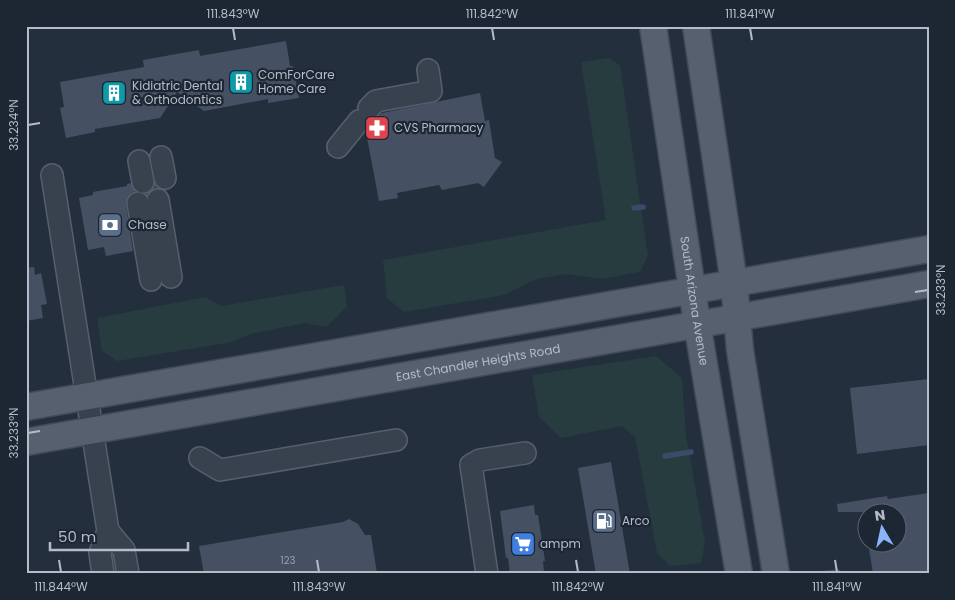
<svg xmlns="http://www.w3.org/2000/svg" width="955" height="600" viewBox="0 0 955 600" font-family="Poppins,sans-serif">
  <style>
    .green { fill: #263c3f }
    .lines { fill: none; stroke-linecap: round; stroke-linejoin: round }
    .stream { stroke: #394c67; stroke-width: 5.5 }
    .building { fill: #455162 }
    .minor-tunnel { stroke: #3a4453; stroke-width: 21; stroke-dasharray: 21 11; stroke-linecap: butt }
    .minor-casing { stroke: #565f6c; stroke-width: 24 }
    .major-casing { stroke: #414a57; stroke-width: 29 }
    .minor { stroke: #38414e; stroke-width: 21 }
    .major { stroke: #56606e; stroke-width: 26 }
    .ticks { fill: none; stroke: #b4bcc9; stroke-width: 2 }
    .labels { text-anchor: middle; stroke-width: 4.5; stroke-linejoin: round; paint-order: stroke }
    .number-label { font-size: 10px; fill: #98a1af }
    .poi-label { font-size: 12px; fill: #b4bcc9; stroke: #1d2633; text-anchor: start }
    .street-label { font-size: 12px; fill: #b4bcc9; stroke: #1d2633 }
    .neatline { fill: none; stroke: #b4bcc9; stroke-width: 2 }
    .ticks-label { font-size: 12px; text-anchor: middle; fill: #b4bcc9 }
  </style>
  <rect width="100%" height="100%" fill="#242f3e"/>
  <g class="green">
    <polygon points="609,58 620,65 648,256 640,272 602,279 566,274 536,279 504,295 404,312 387,298 383,260 606,220 581,62"/>
    <polygon points="344,285 347,307 326,327 305,323 250,334 232,342 117,361 102,351 97,318 205,297 221,306"/>
    <polygon points="656,356 682,378 686,435 705,542 701,563 670,566 657,553 635,437 622,426 561,438 539,417 532,375"/>
  </g>
  <g class="lines">
    <g class="stream">
      <polyline points="634,208 643,207"/>
      <polyline points="665,456 691,452"/>
      <polyline points="818,574 838,572"/>
    </g>
  </g>
  <g class="building">
    <polygon points="286,41 290,66 293,66 299,98 268,103 268,99 204,111 177,92 160,118 95,129 95,132 66,138 60,108 64,107 60,82 144,67 143,60 199,50 200,56"/>
    <polygon points="480,93 485,121 489,120 495,158 502,162 484,187 478,183 442,190 439,185 397,193 398,198 379,201 366,132 371,123 371,120 382,113"/>
    <polygon points="131,183 135,191 130,194 127,198 126,205 133,251 106,256 104,247 88,250 79,198 93,195 93,192 127,186 127,184"/>
    <polygon points="34,267 35,275 41,273 47,304 41,305 43,318 26,321 26,268"/>
    <polygon points="929,379 929,445 857,454 850,388"/>
    <polygon points="611,462 630,574 596,574 578,468"/>
    <polygon points="929,493 929,574 873,574 868,542 898,542 898,512 838,512 837,504 887,496 888,499"/>
    <polygon points="534,505 535,515 538,515 545,561 543,561 544,572 533,574 510,574 508,558 506,558 500,511"/>
    <polygon points="349,519 358,524 365,535 371,535 377,574 204,574 199,546 343,522"/>
  </g>
  <g class="lines">
    <polyline class="minor-tunnel" points="154,180 158,200"/>
    <defs>
      <g id="minor">
        <polyline points="369,108 376,101 431,91 428,70"/>
        <polyline points="338,147 359,121"/>
        <polyline points="161,157 165,178"/>
        <polyline points="139,161 143,182"/>
        <polyline points="52,175 108,531 100,553 103,574"/>
        <polyline points="158,200 171,277"/>
        <polyline points="138,203 151,280"/>
        <polyline points="200,458 220,470 396,440"/>
        <polyline points="108,531 124,550 128,574"/>
        <polyline points="487,574 471,465 480,460 525,453"/>
      </g>
      <g id="major">
        <path id="s1" d="M653,26L697,323L739,574"/>
        <polyline points="696,26 734,283 740,350 776,574"/>
        <polyline points="26,407 929,249"/>
        <path id="s2" d="M26,442L929,284"/>
      </g>
    </defs>
    <use href="#minor" class="minor-casing"/>
    <use href="#major" class="major-casing"/>
    <use href="#minor" class="minor"/>
    <use href="#major" class="major"/>
  </g>
  <path class="ticks" d="M233,28L235,40M492,28L494,40M750,28L752,40M28,125L40,123M915,292L928,290M28,433L40,431M59,560L61,572M317,560L319,572M576,560L578,572M835,560L837,572"/>
  <defs>
    <symbol id="building-square" viewBox="-11 -11 22 22"><rect x="-9" y="-9" width="18" height="18" rx="4" fill="#0f9aa8" stroke="#1d2633"/><path d="M-4-6H4V6H1V3H-1V6H-4ZM-2.5-4.3h1.7v1.8h-1.7ZM.8-4.3h1.7v1.8H.8ZM-2.5-1h1.7V.8h-1.7ZM.8-1h1.7V.8H.8Z" fill="#fff"/></symbol>
    <symbol id="pharmacy-square" viewBox="-11 -11 22 22"><rect x="-9" y="-9" width="18" height="18" rx="4" fill="#e0444e" stroke="#1d2633"/><path d="M-2-6h4v4h4v4h-4v4h-4v-4h-4v-4h4Z" fill="#fff"/></symbol>
    <symbol id="bank-square" viewBox="-11 -11 22 22"><rect x="-9" y="-9" width="18" height="18" rx="4" fill="#5c6f8a" stroke="#1d2633"/><path d="M-6-4H6V4H-6ZM0-2.3a2.3 2.3 0 1 0 0 4.6a2.3 2.3 0 1 0 0-4.6Z" fill="#fff"/></symbol>
    <symbol id="fuel-square" viewBox="-11 -11 22 22"><rect x="-9" y="-9" width="18" height="18" rx="4" fill="#5c6f8a" stroke="#1d2633"/><path d="M-5.5-6h7V0h2V4h1.3V-2.5L3-4.5l.8-.8L6-3V5H2.5V1h-1V6h-7ZM-4.2-4.7v3.2H.2V-4.7Z" fill="#fff"/></symbol>
    <symbol id="supermarket-square" viewBox="-11 -11 22 22"><rect x="-9" y="-9" width="18" height="18" rx="4" fill="#3f7fe0" stroke="#1d2633"/><path d="M-6-5.5h2.5l.6 2H6L4.5 2H-2.5L-4.4-4H-6ZM-1.5 3.2a1.3 1.3 0 1 0 .1 0ZM3 3.2a1.3 1.3 0 1 0 .1 0Z" fill="#fff"/></symbol>
  </defs>
  <g fill-rule="evenodd">
    <use href="#building-square" x="227" y="68" width="28" height="28"/>
    <use href="#building-square" x="100" y="79" width="28" height="28"/>
    <use href="#pharmacy-square" x="363" y="114" width="28" height="28"/>
    <use href="#bank-square" x="96" y="211" width="28" height="28"/>
    <use href="#fuel-square" x="590" y="507" width="28" height="28"/>
    <use href="#supermarket-square" x="509" y="530" width="28" height="28"/>
  </g>
  <g class="labels">
    <g class="number-label">
      <text x="288" y="564">123</text>
    </g>
    <g class="poi-label">
      <text x="258" y="79">ComForCare<tspan x="258" dy="14">Home Care</tspan></text>
      <text x="132" y="90">Kidiatric Dental<tspan x="132" dy="14">&amp; Orthodontics</tspan></text>
      <text x="394" y="132">CVS Pharmacy</text>
      <text x="128" y="229">Chase</text>
      <text x="622" y="525">Arco</text>
      <text x="540" y="548">ampm</text>
    </g>
    <g class="street-label">
      <text dy="4" stroke="none"><textPath href="#s1" startOffset="278">South Arizona Avenue</textPath></text>
      <text dy="4" stroke="none"><textPath href="#s2" startOffset="459">East Chandler Heights Road</textPath></text>
    </g>
  </g>
  <rect width="955" height="600" fill="none" stroke="#1d2633" stroke-width="55"/>
  <g transform="translate(882 528) rotate(351)"><circle r="24" fill="#1d2633" stroke="#59626f"/>
  <path d="M0-4L9 19L0 12L-9 19Z" fill="#8ab4f8"/>
  <text y="-8" font-size="14" font-weight="bold" text-anchor="middle" fill="#b4bcc9">N</text>
  </g>
  <path d="M50 542v8h138v-8" fill="none" stroke="#b4bcc9" stroke-width="2.5"/>
  <text x="58" y="542" font-size="15" fill="#b4bcc9" stroke="#1d2633" stroke-width="4" paint-order="stroke">50 m</text>
  <rect x="28" y="28" width="900" height="544" class="neatline"/>
  <g class="ticks-label">
    <text x="233" y="18">111.843°W</text>
    <text x="492" y="18">111.842°W</text>
    <text x="750" y="18">111.841°W</text>
    <text transform="translate(14 125) rotate(-90)" y="4">33.234°N</text>
    <text transform="translate(941 290) rotate(-90)" y="4">33.233°N</text>
    <text transform="translate(14 433) rotate(-90)" y="4">33.233°N</text>
    <text x="61" y="591">111.844°W</text>
    <text x="319" y="591">111.843°W</text>
    <text x="578" y="591">111.842°W</text>
    <text x="837" y="591">111.841°W</text>
  </g>
</svg>
